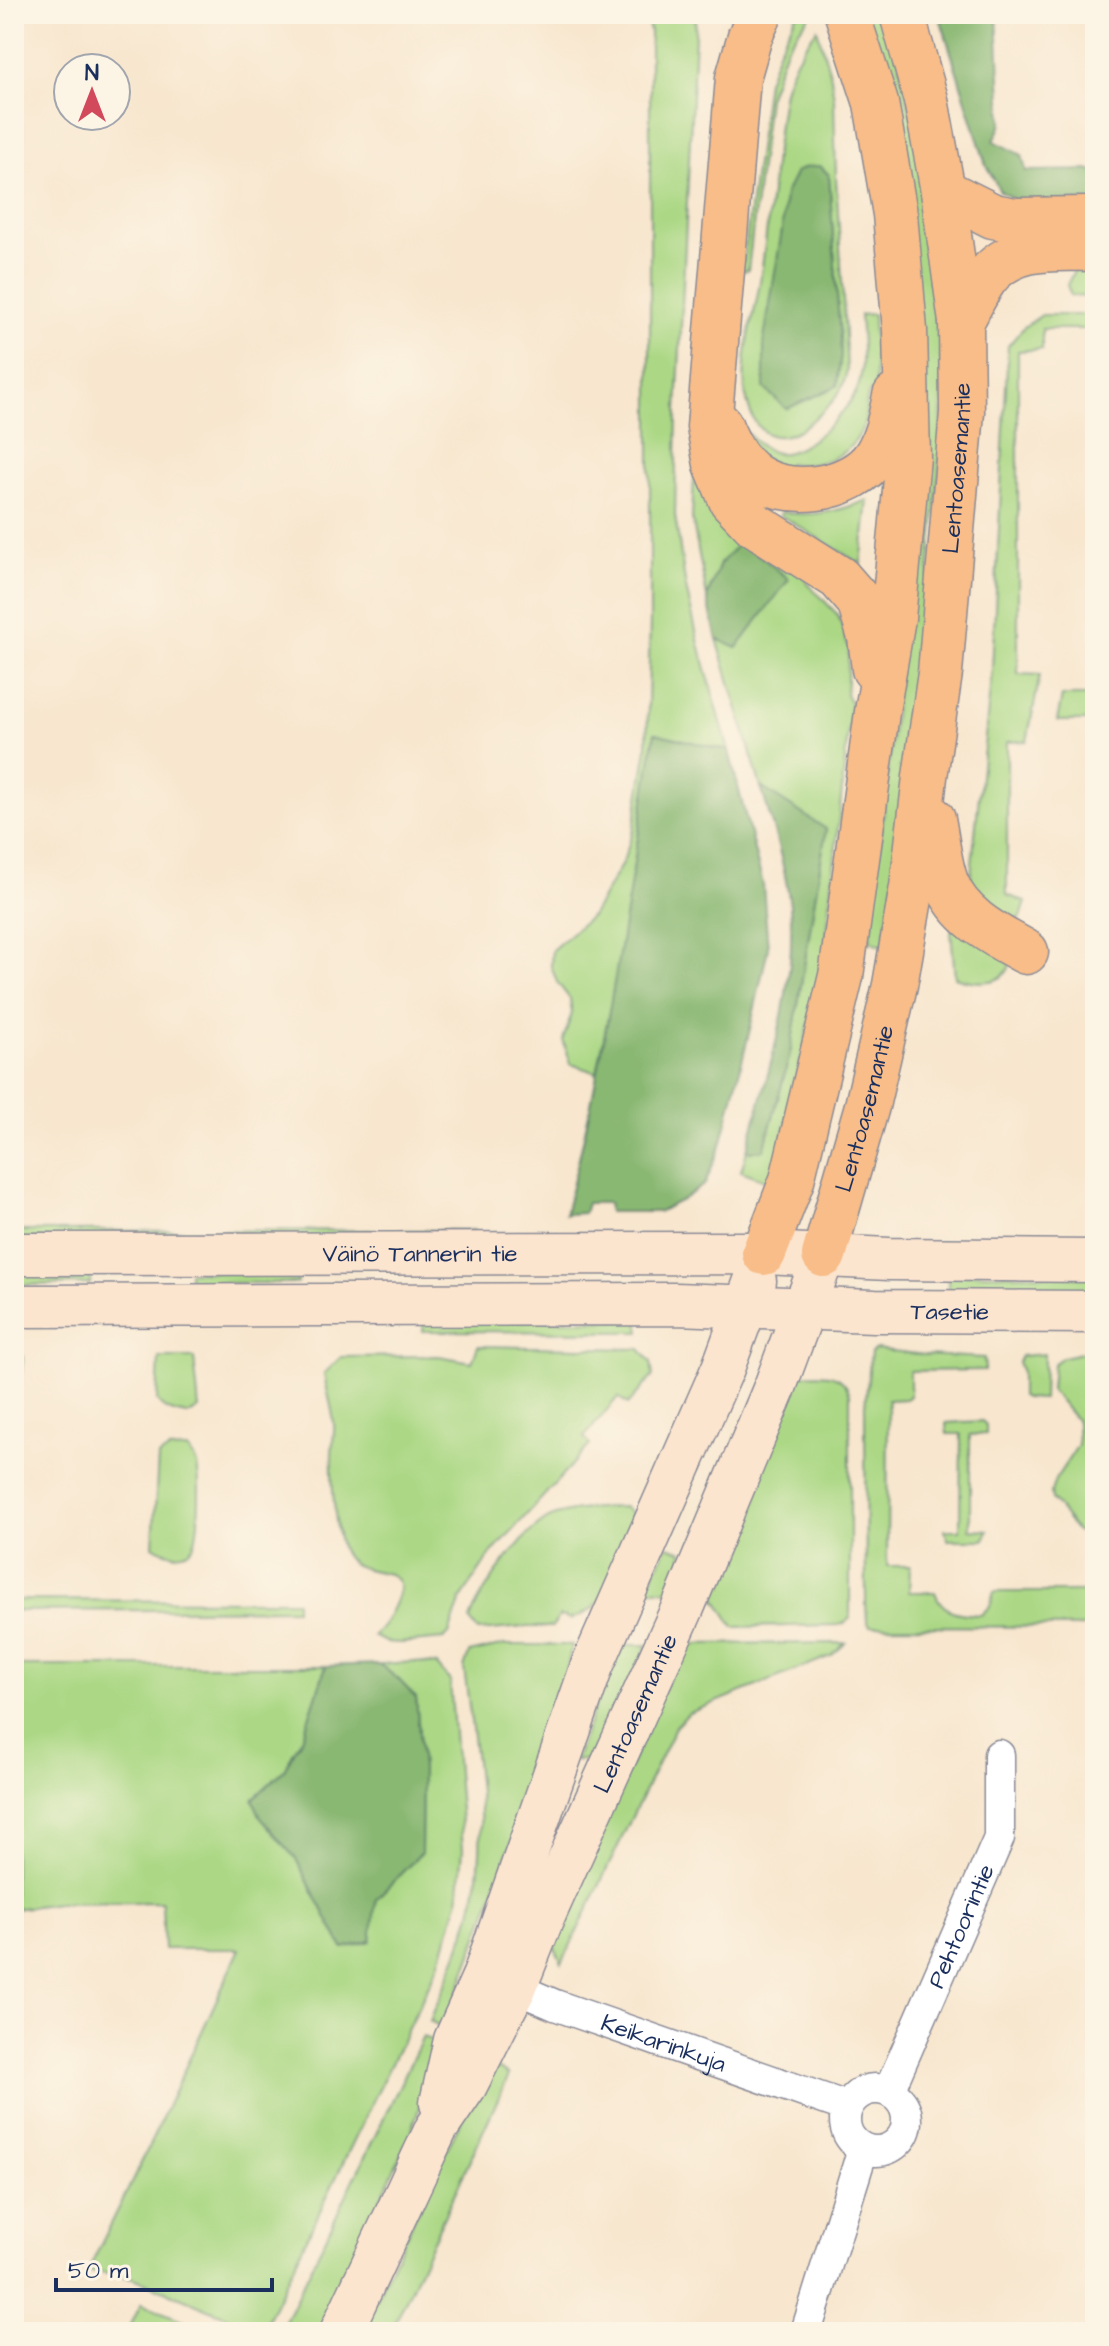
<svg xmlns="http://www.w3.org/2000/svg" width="1109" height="2346" viewBox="0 0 1109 2346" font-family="'Architects Daughter',sans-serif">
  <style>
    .green { fill: #acd885; stroke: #648472; stroke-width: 2; fill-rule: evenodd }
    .forest { fill: #89b872; stroke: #527468; stroke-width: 2 }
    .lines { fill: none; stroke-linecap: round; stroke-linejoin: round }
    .street-casing { stroke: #8a8a96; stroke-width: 33 }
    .secondary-casing { stroke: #8a8a96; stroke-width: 45 }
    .primary-casing { stroke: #8a8a96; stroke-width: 47 }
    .street { stroke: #fff; stroke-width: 30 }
    .secondary { stroke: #fce5cf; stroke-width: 42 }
    .primary { stroke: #f8bd88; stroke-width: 44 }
    .labels { text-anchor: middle; stroke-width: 6; stroke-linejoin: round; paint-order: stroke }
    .street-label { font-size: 24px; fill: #1b2f5e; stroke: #fcf5e5 }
  </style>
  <rect width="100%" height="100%" fill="#fcf5e5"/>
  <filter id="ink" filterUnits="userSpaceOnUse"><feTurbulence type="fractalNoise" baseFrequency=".0125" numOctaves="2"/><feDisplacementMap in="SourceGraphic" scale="16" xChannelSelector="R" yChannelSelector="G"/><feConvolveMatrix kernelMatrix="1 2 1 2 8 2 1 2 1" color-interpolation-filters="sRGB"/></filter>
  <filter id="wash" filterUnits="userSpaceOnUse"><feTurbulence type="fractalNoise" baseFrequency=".006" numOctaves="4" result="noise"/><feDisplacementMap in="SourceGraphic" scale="32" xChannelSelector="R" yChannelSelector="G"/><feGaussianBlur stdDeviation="1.8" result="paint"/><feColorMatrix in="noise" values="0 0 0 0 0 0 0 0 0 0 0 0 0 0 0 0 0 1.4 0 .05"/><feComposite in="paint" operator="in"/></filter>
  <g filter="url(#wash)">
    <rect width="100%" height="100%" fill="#f8e6ce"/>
    <g class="green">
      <polygon points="646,14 696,14 677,411 675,516 686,588 699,644 729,751 655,733 616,976 597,1073 571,1064 563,1040 572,1013 570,999 557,982 551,966 552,950 592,915 623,862 634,828 647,748 650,619 650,32"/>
      <polygon points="797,14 811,14 786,48 768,98 748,270 742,271 767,81 779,49"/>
      <polygon points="864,14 888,14 923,166 941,326 942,402 939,472 906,807 883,946 870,941 910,564"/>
      <path d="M817,29L831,77L834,99L836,178L847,370C843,393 832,404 814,419C781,447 755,442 746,396C739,355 756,316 761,275C767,233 771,190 776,148C779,128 780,107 785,87C791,65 803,47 817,29ZM820,166L829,175L841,354L782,230L785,194Z"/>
      <polygon points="1095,261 1095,297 1071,296 1067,285 1075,269"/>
      <path d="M873,314L876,391H870C864,401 868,411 865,422C855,455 820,469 788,463L784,470L760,456L742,428C753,439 762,450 777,453C804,457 853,408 859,384C865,362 861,337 860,315Z"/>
      <polygon points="1042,315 1095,315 1095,329 1042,329 1042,349 1018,351 1018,674 1040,675 1027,741 1007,742 1007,895 1026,902 1021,917 1014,921 969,893 992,670 1008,346 1024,327"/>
      <polygon points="695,455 804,575 808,584 838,615 849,648 846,695 851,703 825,951 773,1183 741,1171 747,1151 764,1150 790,1054 826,830 761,787 717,639 737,647 720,564 707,597 692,518"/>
      <path d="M868,500L861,564L780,515L782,512C813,517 838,512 868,500Z"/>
      <polygon points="1062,696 1095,696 1095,721 1057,721"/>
      <path d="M957,921L1010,964C1005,987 972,983 955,977L951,931Z"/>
      <polygon points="474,1230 474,1239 14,1239 14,1231"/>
      <polygon points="91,1272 90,1284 14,1285 14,1273"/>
      <polygon points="189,1272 296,1272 298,1283 189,1283"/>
      <polygon points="948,1273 1095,1276 1095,1295 948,1297"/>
      <polygon points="638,1320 640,1332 423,1331 424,1321"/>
      <polygon points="14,1345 16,1345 23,1358 17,1410 14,1412"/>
      <path d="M478,1346L640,1349L651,1362L653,1376L628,1404L618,1397L584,1437L590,1445L490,1555L461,1599L449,1634L444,1639L400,1643L385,1642L373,1636C383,1630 402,1594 399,1583C394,1565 357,1579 343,1552C335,1535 331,1474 332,1454C332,1444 335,1433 334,1423C332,1406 327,1391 324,1374L341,1357L439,1356L472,1362Z"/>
      <path d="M876,1349L925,1355L984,1358L985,1370L910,1371V1396L906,1399L888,1400L887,1566H910L909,1592H935C942,1614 961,1614 981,1615L990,1606L994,1592H1095V1627L870,1626L867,1621L866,1604L865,1406L871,1352Z"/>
      <polygon points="1095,1350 1095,1535 1076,1531 1052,1499 1051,1492 1055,1480 1078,1445 1077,1421 1051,1390 1053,1364 1063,1357"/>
      <polygon points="1044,1354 1043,1399 1025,1398 1021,1396 1021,1370 1018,1362 1021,1356"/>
      <path d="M159,1358H194L199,1409L187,1415C175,1413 164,1411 157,1401Z"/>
      <path d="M795,1375C818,1375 841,1368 850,1394V1618L845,1623L839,1625L734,1627L709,1588Z"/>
      <polygon points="982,1421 986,1425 986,1434 970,1435 970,1529 988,1530 984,1540 948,1540 945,1530 960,1530 961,1434 947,1434 946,1423"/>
      <path d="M188,1449C191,1454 196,1459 197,1465C200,1479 200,1534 193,1546C184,1559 163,1553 153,1546L158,1457L169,1450Z"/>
      <path d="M624,1507L632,1513C625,1542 618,1587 594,1607C588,1613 578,1616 571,1619L560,1616L552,1627H525L478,1631L470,1620C479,1592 527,1524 556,1515C578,1508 601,1508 624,1507Z"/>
      <polygon points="667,1546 683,1551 681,1568 673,1591 647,1589"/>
      <polygon points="14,1600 296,1601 296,1609 14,1611"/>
      <polygon points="846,1643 831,1656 689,1713 675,1727 562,1963 553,1944 683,1644"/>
      <path d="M505,1645H572L556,1718L445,2029L430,2021C446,1981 465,1942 474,1900C490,1827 473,1742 464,1668L469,1653Z"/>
      <polygon points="618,1645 648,1645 588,1760 575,1760"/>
      <polygon points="416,1662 437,1665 450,1681 463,1849 458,1902 439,1964 262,2331 134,2278 88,2271 144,2157 240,1949 164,1949 162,1902 57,1903 14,1909 14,1666 326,1666 303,1736 283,1771 253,1799 261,1818 296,1859 343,1948 371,1941 375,1899 421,1853 422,1768 416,1698 398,1679 379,1664"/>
      <polygon points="423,2037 440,2043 411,2133 319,2332 280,2332"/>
      <polygon points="488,2063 509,2075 391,2332 360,2332"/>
      <polygon points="141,2304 210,2331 212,2332 137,2332 130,2327"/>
    </g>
    <g class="forest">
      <polygon points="939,14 997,14 1002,124 994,141 1022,155 1026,171 1095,170 1095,201 1017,201 1000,191 986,165"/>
      <polygon points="820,166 829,175 841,354 837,386 786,409 764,388 764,339 782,230 785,194 796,172 806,167"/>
      <polygon points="741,541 789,579 737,648 717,639 707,597 720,564"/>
      <path d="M655,733L729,751L763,885L768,948L751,1025L721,1145L705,1184L682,1200L658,1212H609L608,1203H587L584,1213L565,1214C607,1056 628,893 655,733Z"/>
      <path d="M761,787L826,829L790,1054L764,1150L747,1151C767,1075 798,986 790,906C785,865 773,827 761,787Z"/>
      <polygon points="379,1664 398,1679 416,1698 422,1768 421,1853 376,1899 371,1941 343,1948 296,1859 261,1818 253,1799 283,1771 303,1736 326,1666"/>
    </g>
  </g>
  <g filter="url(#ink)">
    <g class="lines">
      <defs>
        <g id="street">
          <path id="s1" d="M499,1981L555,2005L847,2107"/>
          <circle cx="876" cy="2120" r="31"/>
          <path id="s2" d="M889,2091L999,1838V1755"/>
          <polyline points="806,2332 863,2149"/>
        </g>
        <g id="secondary">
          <path id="s3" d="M14,1254L764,1253L889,1259L1095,1261"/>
          <path id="s4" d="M14,1306L675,1304L875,1311L1095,1312"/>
          <polyline points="441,2103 455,2040 484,1975 592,1666 723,1368 755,1281"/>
          <path id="s5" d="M341,2332L436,2129L466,2085L515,1988L542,1920L684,1605L775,1387L824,1255"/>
        </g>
        <g id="primary">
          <polyline points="760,14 750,36 738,78 709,427 716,464 731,500 754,524 839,578 859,601 870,637 874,669"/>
          <polyline points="943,191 993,216 1015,220 1085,219"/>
          <path d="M961,322C969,308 976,292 985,279C1012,243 1056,249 1095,249"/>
          <path d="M720,425C727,443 735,459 749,471C782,501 853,492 876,455C887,438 891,415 895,396"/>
          <path d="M933,819C937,839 939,862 946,882C959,917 995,935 1026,952"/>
          <polyline points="764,1253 792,1180 841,976 878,705 893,618 908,457 905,330 895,214 876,103 847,14"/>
          <path id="s6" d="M824,1255L867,1106L895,985L912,887L925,777L940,673L962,412L961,322L943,191L926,100L902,14"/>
        </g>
      </defs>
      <use href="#street" class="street-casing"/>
      <use href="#secondary" class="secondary-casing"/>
      <use href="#primary" class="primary-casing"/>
      <use href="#street" class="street"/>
      <use href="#secondary" class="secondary"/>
      <use href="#primary" class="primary"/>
    </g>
  </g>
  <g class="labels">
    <g class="street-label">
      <text dy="8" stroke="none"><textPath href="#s6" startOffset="800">Lentoasemantie</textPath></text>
      <text dy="8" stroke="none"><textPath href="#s6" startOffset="152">Lentoasemantie</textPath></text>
      <text dy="8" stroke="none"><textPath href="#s3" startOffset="406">Väinö Tannerin tie</textPath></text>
      <text dy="8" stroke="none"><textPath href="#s4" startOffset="936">Tasetie</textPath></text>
      <text dy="8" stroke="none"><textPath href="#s5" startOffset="686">Lentoasemantie</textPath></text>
      <text dy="8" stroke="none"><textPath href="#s2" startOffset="180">Pehtoorintie</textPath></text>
      <text dy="8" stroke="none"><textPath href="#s1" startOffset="176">Keikarinkuja</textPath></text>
    </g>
  </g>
  <rect width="1109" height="2346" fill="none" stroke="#fcf5e5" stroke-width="48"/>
  <g transform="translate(92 92)"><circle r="38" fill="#fcf5e5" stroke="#a2a6af" stroke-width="2"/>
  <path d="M0-6L14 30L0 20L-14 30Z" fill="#d1495b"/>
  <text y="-12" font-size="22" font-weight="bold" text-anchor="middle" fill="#1b2f5e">N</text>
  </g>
  <path d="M56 2278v12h216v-12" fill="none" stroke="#1b2f5e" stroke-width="4"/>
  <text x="68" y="2278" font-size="24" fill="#1b2f5e" stroke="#fcf5e5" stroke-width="6" paint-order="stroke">50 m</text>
</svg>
